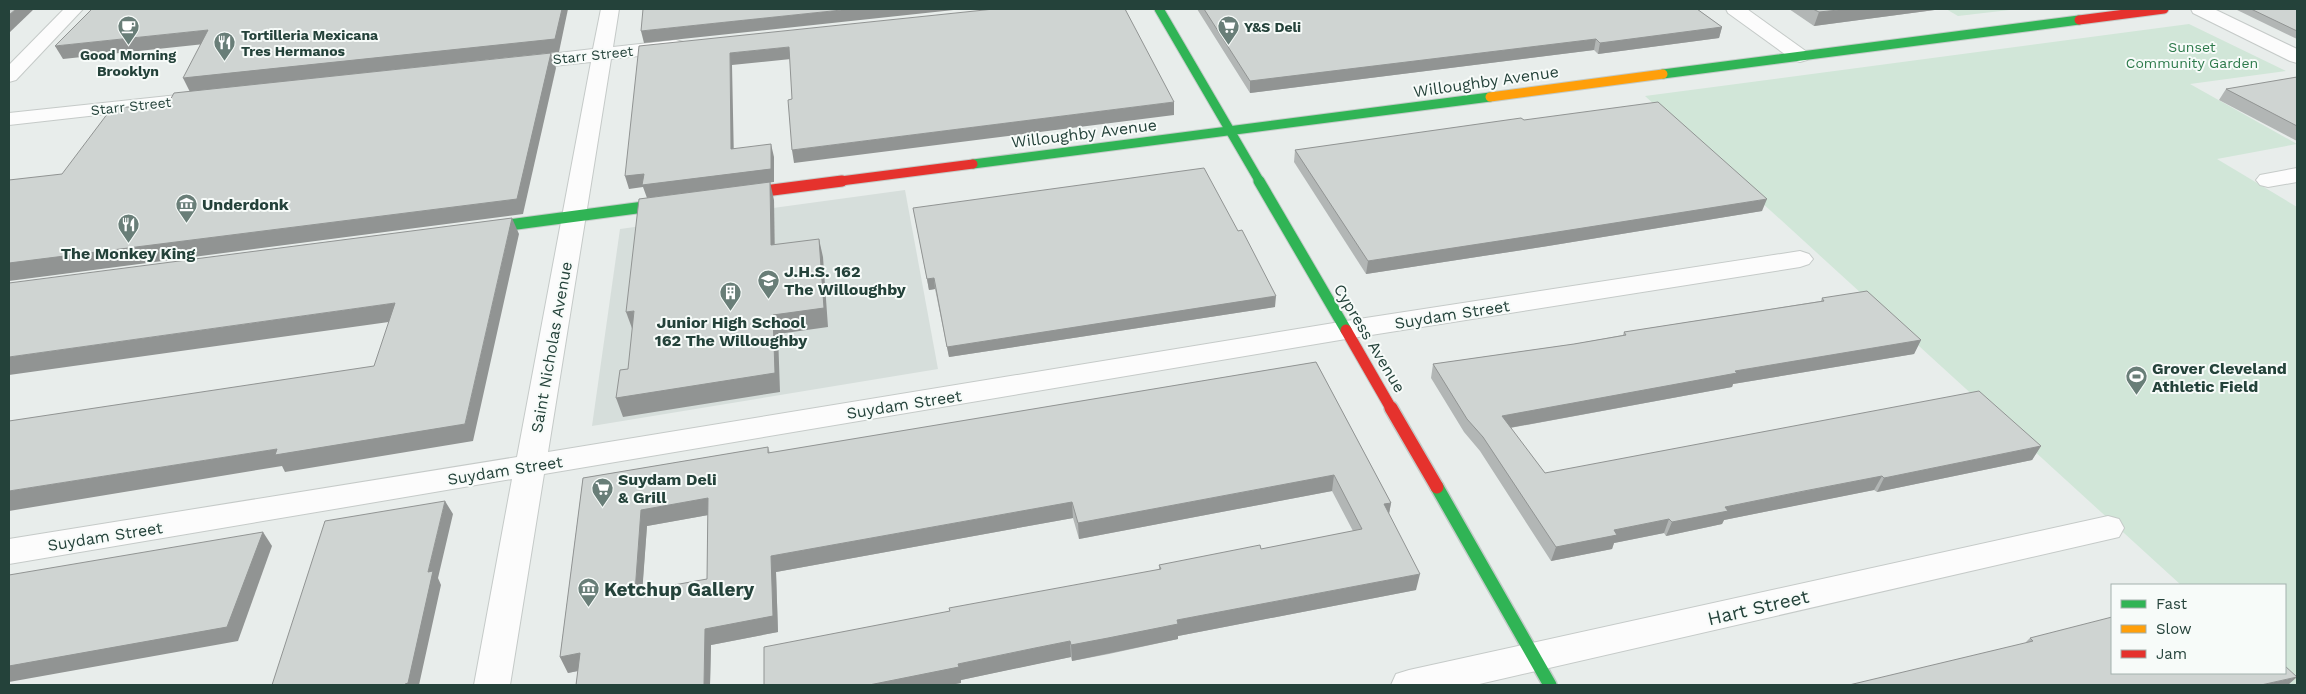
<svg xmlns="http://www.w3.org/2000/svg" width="2306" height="694" viewBox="0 0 2306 694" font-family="'Work Sans',sans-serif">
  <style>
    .built { fill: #d6dedb }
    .green { fill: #d1e6d8 }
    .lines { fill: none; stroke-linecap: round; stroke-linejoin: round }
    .street-casing { stroke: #c5cac8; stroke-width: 2 }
    .fast-far2-casing { stroke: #c3cbc8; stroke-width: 11 }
    .fast-far1-casing { stroke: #c3cbc8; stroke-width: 13 }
    .fast-casing { stroke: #c3cbc8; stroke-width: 16 }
    .slow-casing { stroke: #c3cbc8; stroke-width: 11 }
    .jam-far2-casing { stroke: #c3cbc8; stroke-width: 11 }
    .jam-far1-casing { stroke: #c3cbc8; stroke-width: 13 }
    .jam-casing { stroke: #c3cbc8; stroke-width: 16 }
    .street { fill: #fcfcfc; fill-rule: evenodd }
    .fast-far2 { stroke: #30b455; stroke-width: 9 }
    .fast-far1 { stroke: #30b455; stroke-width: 11 }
    .fast { stroke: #30b455; stroke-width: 13 }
    .slow { stroke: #ff9f0a; stroke-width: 9 }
    .jam-far2 { stroke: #e5322d; stroke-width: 9 }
    .jam-far1 { stroke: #e5322d; stroke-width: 11 }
    .jam { stroke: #e5322d; stroke-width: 13 }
    .wall { fill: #b2b6b5; fill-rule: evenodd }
    .shaded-wall { fill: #919493 }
    .building { fill: #cfd4d2; stroke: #919493; fill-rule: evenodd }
    .labels { text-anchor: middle; stroke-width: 4; stroke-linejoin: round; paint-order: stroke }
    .far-poi-label { font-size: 14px; font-weight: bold; fill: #24423a; stroke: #f7fbf9; text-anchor: start }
    .far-park-label { font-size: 14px; fill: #2d7a4b; stroke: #f7fbf9 }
    .far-street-label { font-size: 14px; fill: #24423a; stroke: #f7fbf9 }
    .street-label { font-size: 16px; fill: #24423a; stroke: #f7fbf9 }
    .poi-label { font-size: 16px; font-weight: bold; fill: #24423a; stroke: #f7fbf9; text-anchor: start }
    .near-poi-label { font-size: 19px; font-weight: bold; fill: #24423a; stroke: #f7fbf9; text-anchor: start }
    .near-street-label { font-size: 19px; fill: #24423a; stroke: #f7fbf9 }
  </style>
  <rect width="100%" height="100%" fill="#e8edeb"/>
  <polygon class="built" points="905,190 938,369 592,426 620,229"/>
  <g class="green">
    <polygon points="1946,9 2018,9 1958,16"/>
    <polygon points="2189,24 2286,71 2190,84 2297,144 2217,159 2297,207 2297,685 2291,685 2277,673 2285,673 2285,585 2181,585 1645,96"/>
  </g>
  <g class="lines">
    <defs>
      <g id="street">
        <polygon points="64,9 83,9 16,80 9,82 9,65"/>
        <polygon points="601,9 619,9 613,47 676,40 683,42 686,46 683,50 676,52 611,59 548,452 1346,321 1800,251 1809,254 1813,259 1809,264 1800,267 1346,339 544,474 510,685 474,685 512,479 9,564 9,539 517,457 591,62 515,70 508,68 505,64 508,60 515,58 593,49"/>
        <polygon points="1726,9 1747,9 1807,52 1810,56 1807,60 1800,62 1793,60 1728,13"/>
        <polygon points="2191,9 2214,9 2297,49 2297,63 2290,61 2193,13"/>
        <polygon points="206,92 213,94 217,98 213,102 9,125 9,113"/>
        <polygon points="2297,168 2297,182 2268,187 2260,185 2256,180 2260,175"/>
        <polygon points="2108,516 2119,519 2124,528 2119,537 1475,685 1391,685 1396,674 1409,670"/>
      </g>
      <g id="fast-far2">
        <polyline points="1159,9 1260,182"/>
        <polyline points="1663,74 2079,20"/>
        <polyline points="973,164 1490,97"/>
      </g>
      <g id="fast-far1">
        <polyline points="1259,181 1346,330"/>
        <polyline points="479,229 674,203"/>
      </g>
      <polyline id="fast" points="1437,487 1550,685"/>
      <polyline id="slow" points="1490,97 1663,74"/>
      <g id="jam-far2">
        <polyline points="2079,20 2164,9"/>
        <polyline points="833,182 973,164"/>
      </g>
      <g id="jam-far1">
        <polyline points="734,195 842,181"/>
        <polyline points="1346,330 1392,410"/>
      </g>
      <polyline id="jam" points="1391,408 1437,487"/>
    </defs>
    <use href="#street" class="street-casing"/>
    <use href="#fast-far2" class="fast-far2-casing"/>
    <use href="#fast-far1" class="fast-far1-casing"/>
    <use href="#fast" class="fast-casing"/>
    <use href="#slow" class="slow-casing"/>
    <use href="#jam-far2" class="jam-far2-casing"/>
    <use href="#jam-far1" class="jam-far1-casing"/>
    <use href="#jam" class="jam-casing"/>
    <use href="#street" class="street"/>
    <use href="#fast-far2" class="fast-far2"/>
    <use href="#fast-far1" class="fast-far1"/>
    <use href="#fast" class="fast"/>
    <use href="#slow" class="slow"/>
    <use href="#jam-far2" class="jam-far2"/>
    <use href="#jam-far1" class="jam-far1"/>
    <use href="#jam" class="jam"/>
  </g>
  <g class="wall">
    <polygon points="1197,9 1697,9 1722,27 1719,38 1598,54 1594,50 1250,93"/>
    <polygon points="1789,9 1942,9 1814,26"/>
    <polygon points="2235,9 2297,9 2297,39"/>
    <polygon points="2297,78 2297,141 2219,100 2226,89"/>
    <polygon points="1524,120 1762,211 1548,246 1366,274 1294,162 1295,150"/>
    <polygon points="913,208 1275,307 949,357 935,289 929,290"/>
    <polygon points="1822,298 1921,340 1914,354 1733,384 1732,387 1510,428 1545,473 2041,446 2032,460 1877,492 1874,490 1798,505 1724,520 1722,524 1666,536 1664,533 1614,543 1612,549 1551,561 1480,451 1464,432 1431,378 1433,364 1574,344 1623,335 1624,332 1821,301"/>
    <path d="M1316,362L1391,503L1389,514L1416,590L1178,636V639L1109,654L1072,661L1071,657L1036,664L961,680V683L950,685H764L950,611L1159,570V565L1261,549L1353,531L1332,491L1079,539L1073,518L776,572L778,632L711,645L710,685H576L578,671L568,673L560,657L583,478L768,447L770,453ZM708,515L707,579L642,591L647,526Z"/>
    <polygon points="2030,638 2288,685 2026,642"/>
  </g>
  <g class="shaded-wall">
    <polygon points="16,9 34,9 9,33 9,15"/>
    <polygon points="562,9 568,9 559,52 190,92 183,78"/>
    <polygon points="851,9 963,9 644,43 641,31"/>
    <polygon points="1848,9 1942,9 1814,26 1819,12"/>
    <polygon points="1722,27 1719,38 1598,54 1600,43"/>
    <polygon points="208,30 214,43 63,59 55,46"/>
    <polygon points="1596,39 1594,50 1250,93 1250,81"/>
    <polygon points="789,47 791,59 732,65 734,162 731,149 730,53"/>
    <polygon points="551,53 556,68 523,214 9,281 9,263"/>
    <polygon points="1174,102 1174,115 794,163 792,150"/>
    <polygon points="771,144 774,157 774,182 647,198 643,187 629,189 625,176"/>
    <polygon points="770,182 774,200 775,264 771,245"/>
    <polygon points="1767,199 1762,211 1548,246 1366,274 1368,261"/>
    <polygon points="512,218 519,234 473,441 285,472 282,466 9,511 9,491 277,449 465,424"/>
    <polygon points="819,239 823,257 828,327 778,334 780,392 623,417 616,398 773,315"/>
    <polygon points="934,278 935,289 929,290 927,279"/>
    <polygon points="1276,296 1275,307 949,357 947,347"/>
    <polygon points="395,303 403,320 9,375 9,357"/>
    <polygon points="634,311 633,331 626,312"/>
    <polygon points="1921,340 1914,354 1733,384 1732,387 1498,430 1502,416 1735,371"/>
    <polygon points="2041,446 2032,460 1877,492 1884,478"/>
    <polygon points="1334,475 1332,491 1079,539 1078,523"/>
    <polygon points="1882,476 1874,490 1724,520 1722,524 1666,536 1672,522 1725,507"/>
    <polygon points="708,498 714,514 647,526 641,608 635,592 641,510"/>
    <polygon points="445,501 453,514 438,578 441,585 419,685 405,685 428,572"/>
    <polygon points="1072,502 1073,518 776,572 778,632 711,645 710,685 704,685 705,629 771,556"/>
    <polygon points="1391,503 1388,519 1384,504"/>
    <polygon points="1669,519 1664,533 1614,543 1612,549 1551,561 1556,547 1614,530"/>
    <polygon points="263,532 272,546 238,641 9,682 9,666"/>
    <polygon points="1420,574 1416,590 1178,636 1178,639 1072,661 1071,645 1177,620"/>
    <polygon points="1070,641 1071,657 961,680 961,683 950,685 869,685 958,664"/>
    <polygon points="580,653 587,669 568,673 560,657"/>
    <polygon points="2297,677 2288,685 2261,685"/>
  </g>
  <g class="building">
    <polygon points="9,9 16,9 9,15"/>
    <polygon points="92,9 562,9 555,39 183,78 208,30 55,46"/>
    <polygon points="643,9 851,9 641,31"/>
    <polygon points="994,9 1125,9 1174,102 792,150 788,100 792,99 789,47 730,53 731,149 771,144 771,169 642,185 644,174 625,176 639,46"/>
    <polygon points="1204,9 1697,9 1722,27 1600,43 1596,39 1250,81"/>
    <polygon points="1813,9 1848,9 1819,12"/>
    <polygon points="2251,9 2297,9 2297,31"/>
    <polygon points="551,53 517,199 9,263 9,180 62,174 111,109 169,102 174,93"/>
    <polygon points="2297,77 2297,126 2226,89"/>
    <polygon points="1658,102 1767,199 1551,233 1368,261 1295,150 1521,118 1524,120"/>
    <polygon points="1204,168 1238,231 1242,230 1276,296 947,347 934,278 927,279 913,208"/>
    <polygon points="770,182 771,245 819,239 824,308 773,315 775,373 616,398 620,370 628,369 634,311 626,312 639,199"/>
    <polygon points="512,218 465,424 275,455 277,449 9,491 9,421 374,366 395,303 9,357 9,283"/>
    <polygon points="1867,291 1921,340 1735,371 1737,373 1502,416 1545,473 1979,391 2041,446 1884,478 1882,476 1804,491 1725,507 1728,511 1672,522 1669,519 1614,530 1617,535 1556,547 1483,437 1467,419 1433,364 1574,344 1626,335 1624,332 1824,301 1822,298"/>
    <path d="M1316,362L1391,503L1384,504L1420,574L1177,620L1178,624L1108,638L1071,645L1070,641L1035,648L958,664L959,667L869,685H764V647L950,611L949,608L1161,569L1159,565L1260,545L1261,549L1362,529L1334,475L1078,523L1072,502L771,556L773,616L705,629L704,685H576L580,653L560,657L583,478L768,447V453ZM708,498L707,579L635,592L641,510Z"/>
    <polygon points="445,501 428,572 433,571 408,683 405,684 405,685 272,685 325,521"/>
    <polygon points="263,532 227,627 9,666 9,575"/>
    <polygon points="2112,617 2112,673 2285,673 2285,666 2297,677 2261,685 1849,685 2033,641 2030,638"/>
  </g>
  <defs>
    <symbol id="cafe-pin" viewBox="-11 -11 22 30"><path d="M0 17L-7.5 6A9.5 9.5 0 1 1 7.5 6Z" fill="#697e78" stroke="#f7fbf9"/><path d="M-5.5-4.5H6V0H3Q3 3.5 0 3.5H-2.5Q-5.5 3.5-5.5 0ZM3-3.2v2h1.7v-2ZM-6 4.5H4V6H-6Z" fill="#fff"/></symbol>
    <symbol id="supermarket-pin" viewBox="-11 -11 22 30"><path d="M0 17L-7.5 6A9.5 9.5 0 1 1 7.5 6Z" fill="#697e78" stroke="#f7fbf9"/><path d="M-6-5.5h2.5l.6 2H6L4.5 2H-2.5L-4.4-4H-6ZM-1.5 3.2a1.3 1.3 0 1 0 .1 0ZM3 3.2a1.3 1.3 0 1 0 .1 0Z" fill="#fff"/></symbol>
    <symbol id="restaurant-pin" viewBox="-11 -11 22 30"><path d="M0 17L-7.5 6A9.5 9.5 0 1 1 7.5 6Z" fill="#697e78" stroke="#f7fbf9"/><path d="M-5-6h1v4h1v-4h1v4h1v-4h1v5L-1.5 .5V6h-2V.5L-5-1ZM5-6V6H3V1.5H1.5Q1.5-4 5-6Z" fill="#fff"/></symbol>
    <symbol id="museum-pin" viewBox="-11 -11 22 30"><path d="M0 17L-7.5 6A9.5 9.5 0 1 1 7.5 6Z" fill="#697e78" stroke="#f7fbf9"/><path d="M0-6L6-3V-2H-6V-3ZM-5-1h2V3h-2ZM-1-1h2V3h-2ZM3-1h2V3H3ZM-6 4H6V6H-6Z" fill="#fff"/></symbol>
    <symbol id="school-pin" viewBox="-11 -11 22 30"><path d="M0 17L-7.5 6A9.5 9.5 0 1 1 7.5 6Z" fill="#697e78" stroke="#f7fbf9"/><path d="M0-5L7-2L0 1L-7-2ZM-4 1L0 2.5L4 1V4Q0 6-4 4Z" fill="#fff"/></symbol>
    <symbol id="building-pin" viewBox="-11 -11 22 30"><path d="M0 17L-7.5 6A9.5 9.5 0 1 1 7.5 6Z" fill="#697e78" stroke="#f7fbf9"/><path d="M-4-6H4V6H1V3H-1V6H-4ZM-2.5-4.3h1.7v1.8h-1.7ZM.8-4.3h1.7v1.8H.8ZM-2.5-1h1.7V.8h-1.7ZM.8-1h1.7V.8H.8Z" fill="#fff"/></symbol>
    <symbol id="stadium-pin" viewBox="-11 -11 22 30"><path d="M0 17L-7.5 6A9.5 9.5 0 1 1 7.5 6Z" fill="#697e78" stroke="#f7fbf9"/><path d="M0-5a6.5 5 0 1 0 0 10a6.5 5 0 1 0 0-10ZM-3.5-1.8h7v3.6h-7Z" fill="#fff"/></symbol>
  </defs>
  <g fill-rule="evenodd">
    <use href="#cafe-pin" x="116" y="14" width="25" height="34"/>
    <use href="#supermarket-pin" x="1216" y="14" width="25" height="34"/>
    <use href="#restaurant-pin" x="212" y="30" width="25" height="34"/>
    <use href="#museum-pin" x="174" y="192" width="25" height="34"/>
    <use href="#restaurant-pin" x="116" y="212" width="25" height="34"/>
    <use href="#school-pin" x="756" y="268" width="25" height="34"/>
    <use href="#building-pin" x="718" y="280" width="25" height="34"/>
    <use href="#stadium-pin" x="2124" y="364" width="25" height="34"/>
    <use href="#supermarket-pin" x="590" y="476" width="25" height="34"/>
    <use href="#museum-pin" x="576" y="576" width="25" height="34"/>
  </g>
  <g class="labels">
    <g class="far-poi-label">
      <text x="1244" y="32">Y&amp;S Deli</text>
      <text x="241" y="40">Tortilleria Mexicana<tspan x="241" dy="16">Tres Hermanos</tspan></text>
      <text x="128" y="60" text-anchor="middle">Good Morning<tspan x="128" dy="16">Brooklyn</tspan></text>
    </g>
    <g class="far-park-label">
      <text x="2192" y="52">Sunset<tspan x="2192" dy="16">Community Garden</tspan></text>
    </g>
    <g class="far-street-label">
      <text transform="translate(593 55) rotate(-6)" y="5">Starr Street</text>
      <text transform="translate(131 106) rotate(-6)" y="5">Starr Street</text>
    </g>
    <g class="street-label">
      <text transform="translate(1486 81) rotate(-8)" y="6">Willoughby Avenue</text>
      <text transform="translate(1084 133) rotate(-7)" y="6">Willoughby Avenue</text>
      <text transform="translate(1452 314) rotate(-9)" y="6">Suydam Street</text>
      <text transform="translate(1370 338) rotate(59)" y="6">Cypress Avenue</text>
      <text transform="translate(551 347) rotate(-80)" y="6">Saint Nicholas Avenue</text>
      <text transform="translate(904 404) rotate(-9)" y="6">Suydam Street</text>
      <text transform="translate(505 470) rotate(-9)" y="6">Suydam Street</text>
      <text transform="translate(105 536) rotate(-9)" y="6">Suydam Street</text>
    </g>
    <g class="poi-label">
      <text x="202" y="210">Underdonk</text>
      <text x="128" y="259" text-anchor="middle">The Monkey King</text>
      <text x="784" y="277">J.H.S. 162<tspan x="784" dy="18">The Willoughby</tspan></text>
      <text x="731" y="328" text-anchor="middle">Junior High School<tspan x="731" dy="18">162 The Willoughby</tspan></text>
      <text x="2152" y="374">Grover Cleveland<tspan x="2152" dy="18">Athletic Field</tspan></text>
      <text x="618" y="485">Suydam Deli<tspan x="618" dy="18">&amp; Grill</tspan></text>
    </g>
    <g class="near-poi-label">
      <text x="604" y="596">Ketchup Gallery</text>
    </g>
    <g class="near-street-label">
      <text transform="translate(1758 607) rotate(-13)" y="7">Hart Street</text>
    </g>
  </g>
  <rect width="2306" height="694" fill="none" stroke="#24423a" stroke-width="20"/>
  <rect x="2111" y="584" width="175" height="90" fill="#f7fbf9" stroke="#a3b1ad"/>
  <rect x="2121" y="600" width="25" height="8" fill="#30b455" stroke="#a3b1ad"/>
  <text x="2156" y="609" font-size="15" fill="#24423a">Fast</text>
  <rect x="2121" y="625" width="25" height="8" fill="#ff9f0a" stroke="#a3b1ad"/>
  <text x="2156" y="634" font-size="15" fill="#24423a">Slow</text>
  <rect x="2121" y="650" width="25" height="8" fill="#e5322d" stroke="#a3b1ad"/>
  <text x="2156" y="659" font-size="15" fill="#24423a">Jam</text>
</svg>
